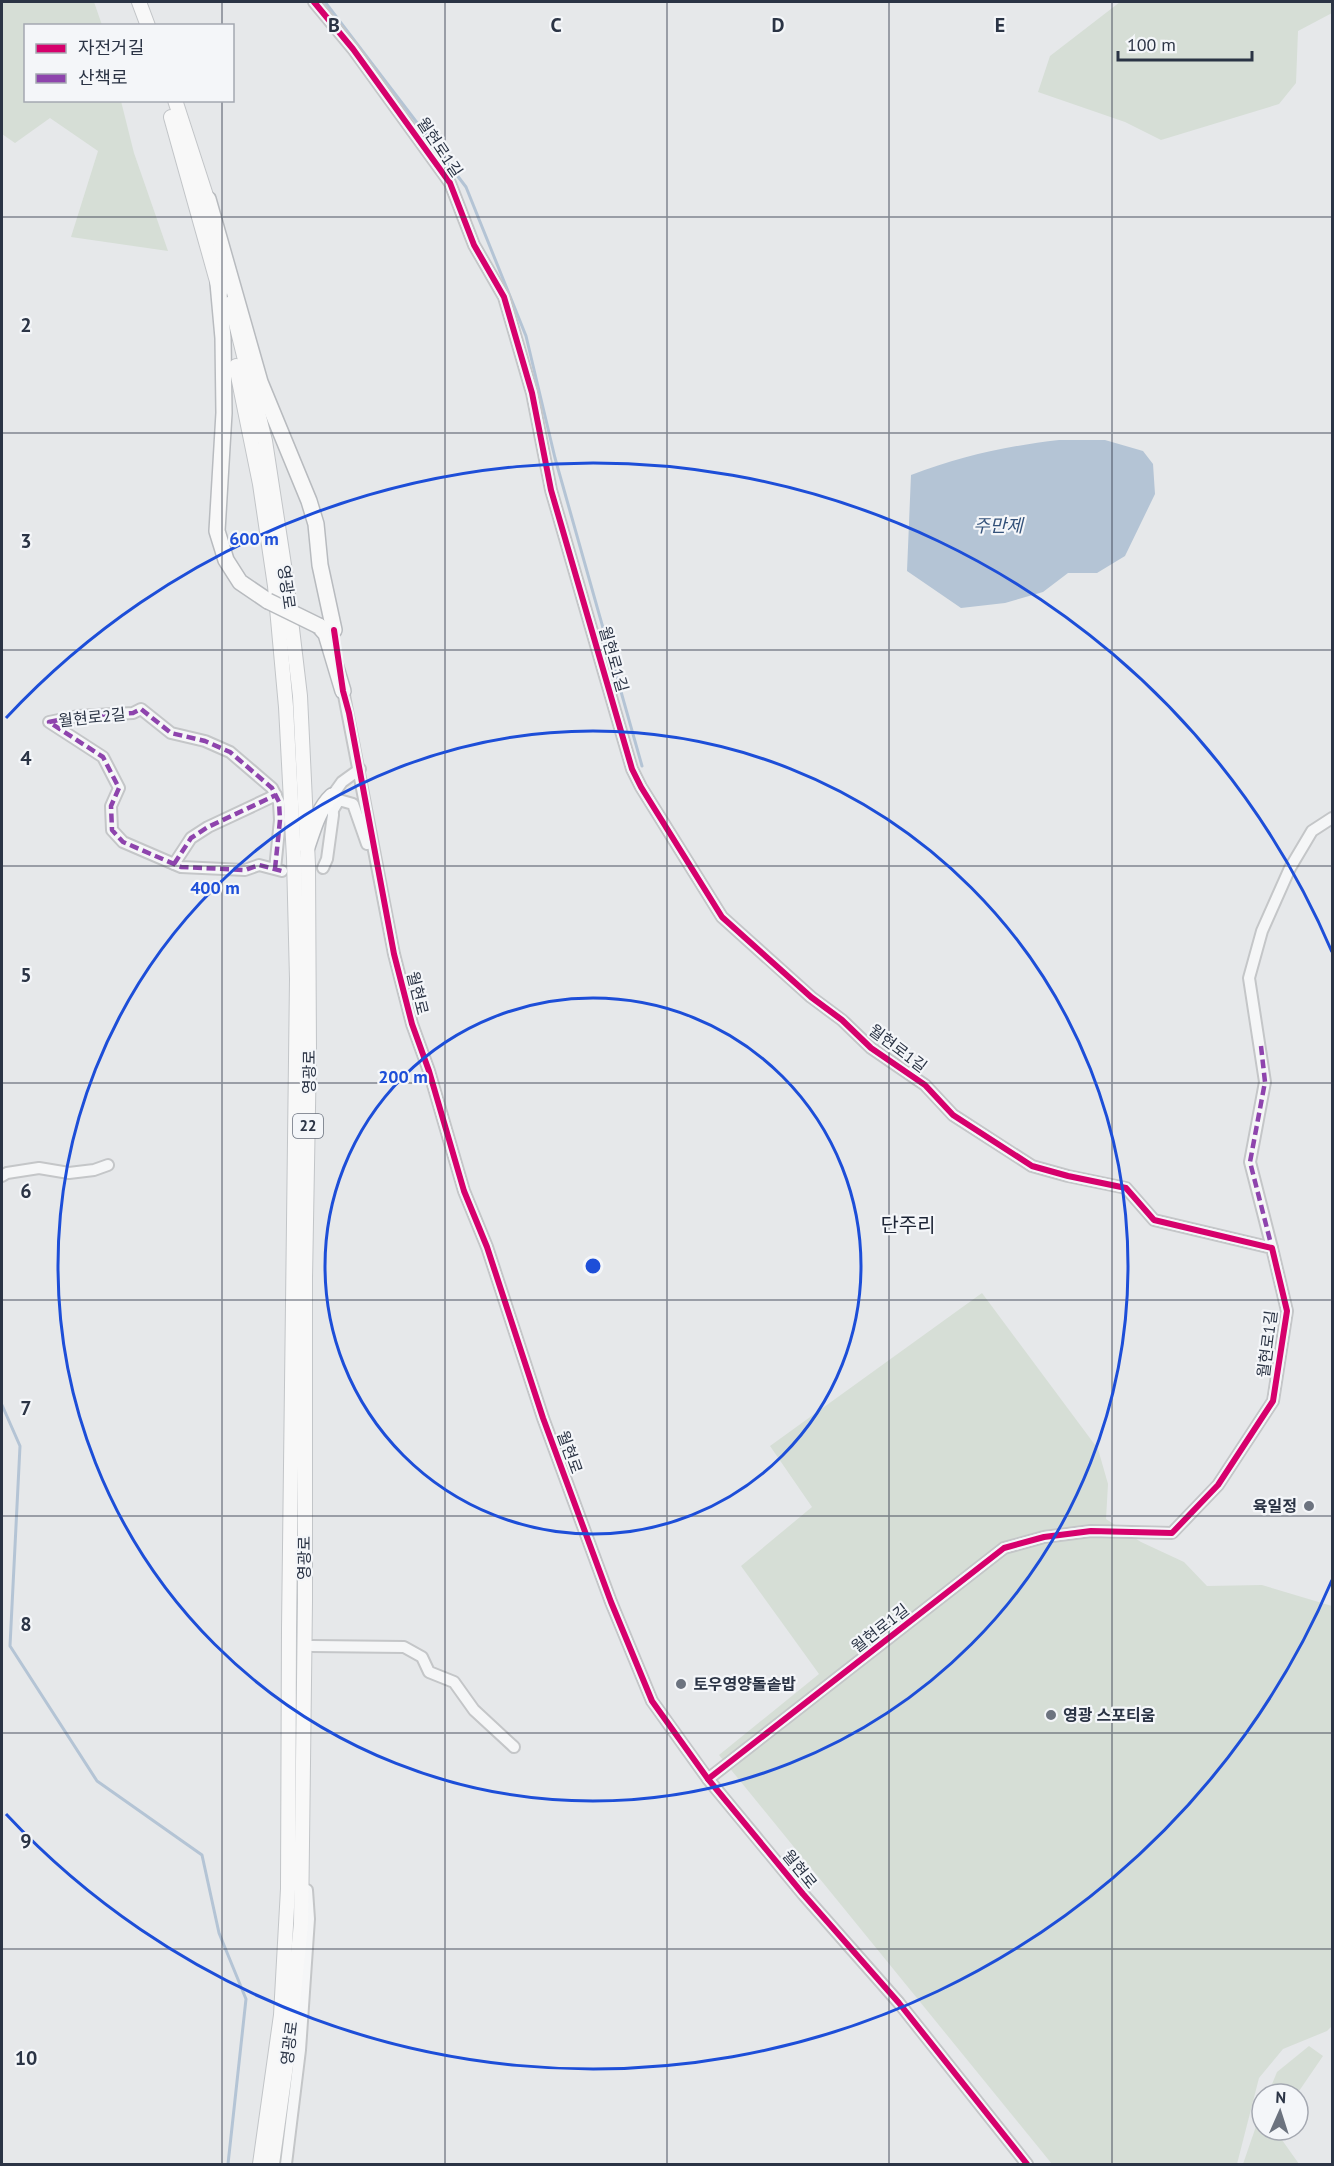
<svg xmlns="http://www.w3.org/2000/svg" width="1334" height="2166" viewBox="0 0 1334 2166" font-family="'PT Sans','Noto Sans KR',sans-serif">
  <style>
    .green { fill: #d6ded6 }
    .water { fill: #b4c4d5 }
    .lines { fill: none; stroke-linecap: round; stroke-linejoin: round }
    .stream { stroke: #b4c4d5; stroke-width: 3 }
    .minor-casing { stroke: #c4c6c8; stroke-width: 14 }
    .major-casing { stroke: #c2c5c8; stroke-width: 16 }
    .highway-casing { stroke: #b8bbbf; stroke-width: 18 }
    .minor { stroke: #f5f6f7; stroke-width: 10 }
    .major { stroke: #f8f8f8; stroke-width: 14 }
    .highway { stroke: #f8f8f8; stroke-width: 15 }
    .highway-bridge-casing { stroke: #b8bbbf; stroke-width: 18; stroke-linecap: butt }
    .highway-bridge { stroke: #f8f8f8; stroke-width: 15 }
    .quiet { stroke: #8e44ad; stroke-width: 4.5; stroke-dasharray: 9 4.5; stroke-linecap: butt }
    .cycleway-casing { stroke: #f4f6f9; stroke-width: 10 }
    .cycleway { stroke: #d6006c; stroke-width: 6 }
    .grid { fill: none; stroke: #2b3445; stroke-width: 1.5; stroke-opacity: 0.55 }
    .ring { fill: none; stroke: #1d4ed8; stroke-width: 3 }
    .poi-dot { fill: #6c737f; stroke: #f4f6f9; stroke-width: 2 }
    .labels { text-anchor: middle; stroke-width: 4.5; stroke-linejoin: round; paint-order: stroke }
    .shield { fill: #f4f6f9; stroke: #676e7b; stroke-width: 1.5 }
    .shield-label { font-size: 15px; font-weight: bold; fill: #2b3445 }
    .street-label { font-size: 16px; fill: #2b3445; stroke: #f4f6f9 }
    .poi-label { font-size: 16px; font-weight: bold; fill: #2b3445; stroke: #f4f6f9; text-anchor: start }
    .water-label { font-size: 18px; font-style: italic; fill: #34527a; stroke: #f4f6f9 }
    .quarter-label { font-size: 20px; fill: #1d2536; stroke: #f4f6f9 }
    .grid-label { font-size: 20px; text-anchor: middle; font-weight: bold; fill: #2b3445; stroke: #f4f6f9; stroke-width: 4.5; stroke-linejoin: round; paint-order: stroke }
    .centre { fill: #1d4ed8; stroke: #f4f6f9; stroke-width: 3 }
    .ring-label { font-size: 18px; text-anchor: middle; font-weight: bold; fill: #1d4ed8; stroke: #f4f6f9; stroke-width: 4.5; stroke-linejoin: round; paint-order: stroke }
  </style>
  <rect width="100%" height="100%" fill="#e6e8ea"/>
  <g class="green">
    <polygon points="2,2 94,2 102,25 26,26 26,100 121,101 134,153 168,251 71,237 98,151 50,118 15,143 2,134"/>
    <polygon points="1120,2 1332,2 1332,13 1298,31 1296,83 1279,104 1161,140 1125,122 1038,92 1050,56"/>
    <polygon points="982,1293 1098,1449 1108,1484 1106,1519 1141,1542 1184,1562 1207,1586 1262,1585 1332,1606 1332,2026 1327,2031 1283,2049 1259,2078 1237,2164 1052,2164 719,1755 819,1674 741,1566 812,1507 770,1446"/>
    <polygon points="1309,2046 1323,2056 1297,2094 1268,2094 1277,2072"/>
    <polygon points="1262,2109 1262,2130 1275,2130 1299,2164 1243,2164"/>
  </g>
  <path class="water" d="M1059,440H1105L1143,451L1153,464L1155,494L1125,556L1097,573H1068L1043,592L1005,603L961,608L907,571L911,475C961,456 1007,446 1059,440Z"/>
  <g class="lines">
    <g class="stream">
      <polyline points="325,2 466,187 526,336 555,458 642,766"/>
      <polyline points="2,1405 20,1446 10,1646 97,1781 202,1855 219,1933 246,1999 228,2164"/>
    </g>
    <defs>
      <g id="minor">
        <polyline points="314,2 353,49 450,183 474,245 504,297 532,393 551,490 632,769 641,787 722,917 811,997 842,1020 871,1048 925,1085 953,1115 1032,1166 1068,1176 1126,1188 1154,1220 1272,1248 1287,1311 1273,1401 1218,1485 1172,1533 1091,1531 1044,1537 1004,1548 708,1779"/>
        <polyline points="342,685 394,954 412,1024 429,1071 464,1191 487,1247 543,1418 611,1602 652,1701 708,1779 803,1894 899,2003 1027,2164"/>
        <polyline points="333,810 339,800 353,804 367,844"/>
        <polyline points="174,864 191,838 208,827 276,795"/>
        <polyline points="323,868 327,859 333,815 332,796 342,782 360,769"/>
        <polyline points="275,869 280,820 279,802 272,788 230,752 205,741 171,733 141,709 133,713 78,716 49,722 103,757 119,788 111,806 112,830 123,842 181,867 245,870 259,865 282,871"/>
        <polyline points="2,1176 7,1173 39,1168 69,1173 94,1170 108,1165"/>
        <polyline points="1272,1248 1250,1162 1265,1082 1249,978 1262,931 1290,868 1312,831 1332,818"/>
        <polyline points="312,1646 404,1647 422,1657 429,1672 454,1682 474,1710 514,1747"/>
        <polyline points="286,2164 300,2050 309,1919 307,1890"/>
      </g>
      <g id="major">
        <polyline points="139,2 148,26"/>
        <polyline points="175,100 210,208"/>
        <polyline points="171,117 220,292"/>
        <polyline points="231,303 265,441 286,578 300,696 308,865 309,1052 305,1278 305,1601 301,1924 288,2051 272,2164"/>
        <polyline points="236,366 260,484 275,586 286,707 294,858 297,979 289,1629 288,1889 281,2015 260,2164"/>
      </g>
      <g id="highway">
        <polyline points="208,199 260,382 309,501 316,524 320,565 334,630"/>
        <polyline points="218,283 223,338 224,413 217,531 226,560 240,582 268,601"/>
        <polyline points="319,626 326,634 343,691"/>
        <path d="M307,847C313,830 318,809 332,796"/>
      </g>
    </defs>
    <use href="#minor" class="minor-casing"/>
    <use href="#major" class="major-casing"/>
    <use href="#highway" class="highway-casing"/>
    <use href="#minor" class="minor"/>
    <use href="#major" class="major"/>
    <use href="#highway" class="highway"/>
    <defs>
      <polyline id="highway-bridge" points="268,601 319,626"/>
    </defs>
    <use href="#highway-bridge" class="highway-bridge-casing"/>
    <use href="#highway-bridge" class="highway-bridge"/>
    <g class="quiet">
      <polyline points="174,864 191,838 208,827 276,795"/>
      <polyline points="275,869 280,820 279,802 272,788 230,752 205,741 171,733 141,709 133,713 78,716 49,722 103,757 119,788 111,806 112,830 123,842 181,867 245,870 259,865 282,871"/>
      <polyline points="1261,1046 1265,1082 1250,1162 1272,1248"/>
    </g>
    <defs>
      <g id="cycleway">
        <polyline points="314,2 353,49 450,183 474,245 504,297 532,393 551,490 632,769 641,787 722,917 811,997 842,1020 871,1048 925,1085 953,1115 1032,1166 1068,1176 1126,1188 1154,1220 1272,1248 1287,1311 1273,1401 1218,1485 1172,1533 1091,1531 1044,1537 1004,1548 708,1779"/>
        <polyline points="334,630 343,691 349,713 394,954 412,1024 429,1071 464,1191 487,1247 543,1418 611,1602 652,1701 708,1779 803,1894 899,2003 1027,2164"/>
      </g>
    </defs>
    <use href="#cycleway" class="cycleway-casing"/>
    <use href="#cycleway" class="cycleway"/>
  </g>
  <path class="grid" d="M222,2V26M445,2V2164M667,2V2164M889,2V2164M1112,2V2164M222,100V2164M2,217H1332M2,433H1332M2,650H1332M2,866H1332M2,1083H1332M2,1300H1332M2,1516H1332M2,1733H1332M2,1949H1332"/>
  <g class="ring">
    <circle cx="593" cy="1266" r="268"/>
    <circle cx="593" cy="1266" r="535"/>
    <path d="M1332 1580A803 803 0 0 1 6 1814M6 718A803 803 0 0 1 1332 952"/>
  </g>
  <g class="poi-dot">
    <circle cx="1309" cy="1506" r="6"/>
    <circle cx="681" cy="1684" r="6"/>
    <circle cx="1051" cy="1715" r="6"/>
  </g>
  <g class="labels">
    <rect class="shield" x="293" y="1114" width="30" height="24" rx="4.5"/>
    <g class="shield-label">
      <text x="308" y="1131">22</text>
    </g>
    <g class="street-label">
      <text transform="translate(440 147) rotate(56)" y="6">월현로1길</text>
      <text transform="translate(287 587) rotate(82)" y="6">영광로</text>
      <text transform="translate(614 659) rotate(74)" y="6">월현로1길</text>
      <text transform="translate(92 717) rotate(-6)" y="6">월현로2길</text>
      <text transform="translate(418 993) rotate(76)" y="6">월현로</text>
      <text transform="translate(898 1048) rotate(37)" y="6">월현로1길</text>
      <text transform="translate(309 1072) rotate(-90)" y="6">영광로</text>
      <text transform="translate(1267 1344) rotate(-83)" y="6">월현로1길</text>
      <text transform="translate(570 1452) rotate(70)" y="6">월현로</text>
      <text transform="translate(304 1558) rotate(-90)" y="6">영광로</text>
      <text transform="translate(880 1628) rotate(-38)" y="6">월현로1길</text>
      <text transform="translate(800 1869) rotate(51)" y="6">월현로</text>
      <text transform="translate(289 2043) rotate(-83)" y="6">영광로</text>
    </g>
    <g class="poi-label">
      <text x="1297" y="1512" text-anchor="end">육일정</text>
      <text x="693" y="1690">토우영양돌솥밥</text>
      <text x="1063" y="1721">영광 스포티움</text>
    </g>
    <g class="water-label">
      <text x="998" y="532">주만제</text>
    </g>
    <g class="quarter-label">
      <text x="908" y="1232">단주리</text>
    </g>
  </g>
  <g class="grid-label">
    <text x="334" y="32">B</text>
    <text x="556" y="32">C</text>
    <text x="778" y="32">D</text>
    <text x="1000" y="32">E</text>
    <text x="26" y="332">2</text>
    <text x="26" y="548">3</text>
    <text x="26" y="765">4</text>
    <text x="26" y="982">5</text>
    <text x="26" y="1198">6</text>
    <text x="26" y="1415">7</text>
    <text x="26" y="1631">8</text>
    <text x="26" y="1848">9</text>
    <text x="26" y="2065">10</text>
  </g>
  <circle cx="593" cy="1266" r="9" class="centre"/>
  <g class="ring-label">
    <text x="254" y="545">600 m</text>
    <text x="215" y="894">400 m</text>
    <text x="403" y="1083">200 m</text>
  </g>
  <rect width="1334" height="2166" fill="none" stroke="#2b3445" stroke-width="6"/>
  <rect x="24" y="24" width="210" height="78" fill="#f4f6f9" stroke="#a4a8b1" stroke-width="1.5"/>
  <rect x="36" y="44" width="30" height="9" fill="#d6006c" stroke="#a4a8b1" stroke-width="1.5"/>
  <text x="78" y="54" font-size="18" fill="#2b3445">자전거길</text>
  <rect x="36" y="74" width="30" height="9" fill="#8e44ad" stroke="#a4a8b1" stroke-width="1.5"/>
  <text x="78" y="84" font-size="18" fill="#2b3445">산책로</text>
  <g transform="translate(1280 2112) rotate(3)"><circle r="28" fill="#f4f6f9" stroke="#a4a8b1" stroke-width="1.5"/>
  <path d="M0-4.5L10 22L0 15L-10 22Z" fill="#6c737f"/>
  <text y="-9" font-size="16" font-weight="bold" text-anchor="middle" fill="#2b3445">N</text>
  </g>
  <path d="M1118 51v9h134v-9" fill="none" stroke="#2b3445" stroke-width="3"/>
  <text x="1127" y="51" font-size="18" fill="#2b3445" stroke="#f4f6f9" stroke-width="4.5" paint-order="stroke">100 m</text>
</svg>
